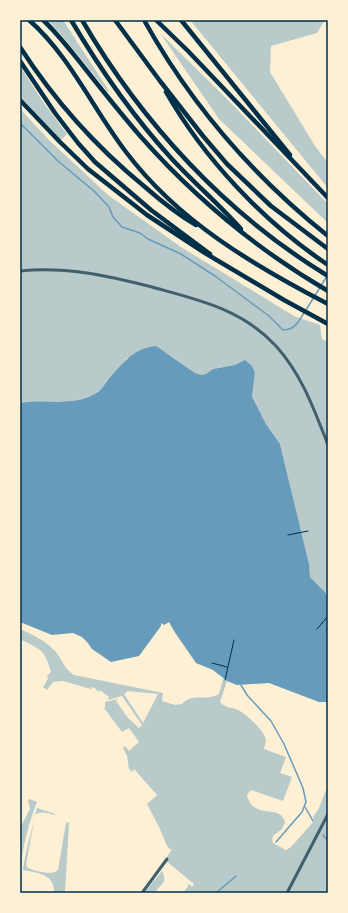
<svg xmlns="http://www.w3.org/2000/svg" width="348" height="913" font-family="'Asap Condensed',sans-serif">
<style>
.green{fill:#b9caca;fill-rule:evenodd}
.water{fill:#669bbc}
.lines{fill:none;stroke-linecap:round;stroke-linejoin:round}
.stream{stroke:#669bbc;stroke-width:1.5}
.path{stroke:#003049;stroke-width:1}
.tertiary{stroke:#3f606c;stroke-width:3}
.motorway{stroke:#003049;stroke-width:4.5}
.neatline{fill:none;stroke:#003049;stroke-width:1.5}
</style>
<rect width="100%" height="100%" fill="#fdf0d5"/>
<!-- green -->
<g class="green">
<polygon points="48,20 63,20 109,91 108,92 64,38"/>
<polygon points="190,20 325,20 317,33 271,46 270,72 315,146 328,163 328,188"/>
<polygon points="160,33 230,102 328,204 328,223 219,119"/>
<polygon points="20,66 43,102 67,134 61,140 20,96"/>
<path d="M 20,109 L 49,140 L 108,195 L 181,247 L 294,316 L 320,325 L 322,339 L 328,342 L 328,597 L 324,591 L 310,577 L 309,564 L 280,444 L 266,424 L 252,395 L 255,373 L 235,365 L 213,369 L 206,374 L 201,375 L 195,373 L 171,356 L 127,358 C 118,368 109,383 99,391 C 77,408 45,398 20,403 Z"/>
<path d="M 20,629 C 32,634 46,641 55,651 C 62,659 64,669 74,675 L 163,693 L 162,701 L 175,705 L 182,704 C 192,692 205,702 219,694 L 223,679 L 227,681 L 220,702 C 225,708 231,707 238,710 C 245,713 265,731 266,740 C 266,743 264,746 264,749 L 286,757 L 280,773 L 292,777 L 283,801 L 251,790 L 247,795 C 253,821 280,803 285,822 C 285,823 282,828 282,829 C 277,834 270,834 273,843 L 286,850 L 291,847 L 314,821 L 313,817 L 319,808 L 325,792 L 328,787 L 328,893 L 183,893 L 188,886 L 187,884 L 190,885 L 192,887 L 194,884 L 165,860 L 172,849 L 170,849 L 167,846 L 159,827 L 147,804 L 157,795 L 134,769 L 132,772 L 129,769 L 127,756 L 123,748 L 125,746 L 129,751 L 139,742 L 129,728 L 122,732 L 104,708 L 105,707 L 105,702 L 118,699 L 116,701 L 128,718 L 139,728 L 142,725 L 122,696 L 108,700 L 109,697 L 100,690 L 98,692 L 95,688 L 92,687 L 91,689 L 63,681 L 53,682 L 47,690 L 43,687 L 48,679 L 47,676 L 51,672 C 44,648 41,650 20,639 ZM 128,691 L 158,694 L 143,723 L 124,694 Z"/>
<path d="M 29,799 L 37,802 C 30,819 21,852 21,869 L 20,828 L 30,809 L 28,800 Z"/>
<path d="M 37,808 L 55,814 L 55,815 C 49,814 41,810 35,815 L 26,865 L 28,868 C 35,871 52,876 58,870 L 66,823 L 69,822 L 65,893 L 54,893 C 55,874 38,873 23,870 L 25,857 Z"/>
<path d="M 162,871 C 168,881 161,885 154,893 L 144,893 Z"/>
</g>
<!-- water -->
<path class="water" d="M 156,346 L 195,373 L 201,375 L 206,374 L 213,369 L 235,365 L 245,360 L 252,366 L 255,373 L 252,396 L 266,424 L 280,444 L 309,564 L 310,577 L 324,591 L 328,597 L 328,702 L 319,702 L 269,683 L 237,685 L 227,681 L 213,670 L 196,663 L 174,631 L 169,622 L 164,625 L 161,623 L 161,626 L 139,656 L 111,662 L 92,649 L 88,643 L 82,637 L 73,633 L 52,635 L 20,622 L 20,403 C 45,398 75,408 98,392 C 102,389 105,384 108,380 C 122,364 133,348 156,346 Z"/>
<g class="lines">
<!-- stream -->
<g class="stream">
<path d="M 20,123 L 58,161 L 95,192 L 109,207 L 113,217 L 122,227 L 140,233 L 148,239 L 181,254 L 215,276 L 269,316 L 283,330 C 295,330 298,322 304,313"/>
<polyline points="306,310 327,276"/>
<polyline points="241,685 247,695 271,721 284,744 303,788 306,802 302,812 276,842"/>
<polyline points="305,807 313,821"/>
<polyline points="323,835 328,841"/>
<polyline points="216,893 236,876"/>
</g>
<!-- path -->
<g class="path">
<polyline points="288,535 308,531"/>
<polyline points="317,629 328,616"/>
<polyline points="212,663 227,667"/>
<polyline points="225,680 234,640"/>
</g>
<!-- tertiary -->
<g class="tertiary">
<path d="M 20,271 C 65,266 109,276 152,287 C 199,300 242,309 276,346 C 302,375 314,409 328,445"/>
<polyline points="142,893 167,859"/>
<polyline points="287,893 328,814"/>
</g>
<!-- motorway -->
<g class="motorway">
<path d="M 29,20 C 70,56 93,109 126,152 C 178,221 253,265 328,304"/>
<path d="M 43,20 C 58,34 70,50 83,66 C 102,90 121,114 141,137 C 196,199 256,249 328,291"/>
<path d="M 71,20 C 100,69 132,115 171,158 C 193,182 219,204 241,229"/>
<path d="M 82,20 C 142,123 226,214 328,276"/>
<polyline points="115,20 160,81 203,136 227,164 271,206 328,249"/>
<path d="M 144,20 C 190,103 254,177 328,236"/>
<polyline points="156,20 188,51 328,198"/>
<polyline points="181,20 290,155"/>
<path d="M 20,47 C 54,100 96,147 145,187 C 161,201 177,214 196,225"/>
<polyline points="20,61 55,113 78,143 95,162 151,210 210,254"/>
<path d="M 166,92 C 205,160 263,221 328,265"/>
<polyline points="20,100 60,142 88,169 147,215 205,253 284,300 328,324"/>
</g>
</g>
<!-- border -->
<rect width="348" height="913" fill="none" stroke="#fdf0d5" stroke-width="42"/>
<rect x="21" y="21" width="306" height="871" class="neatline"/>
</svg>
